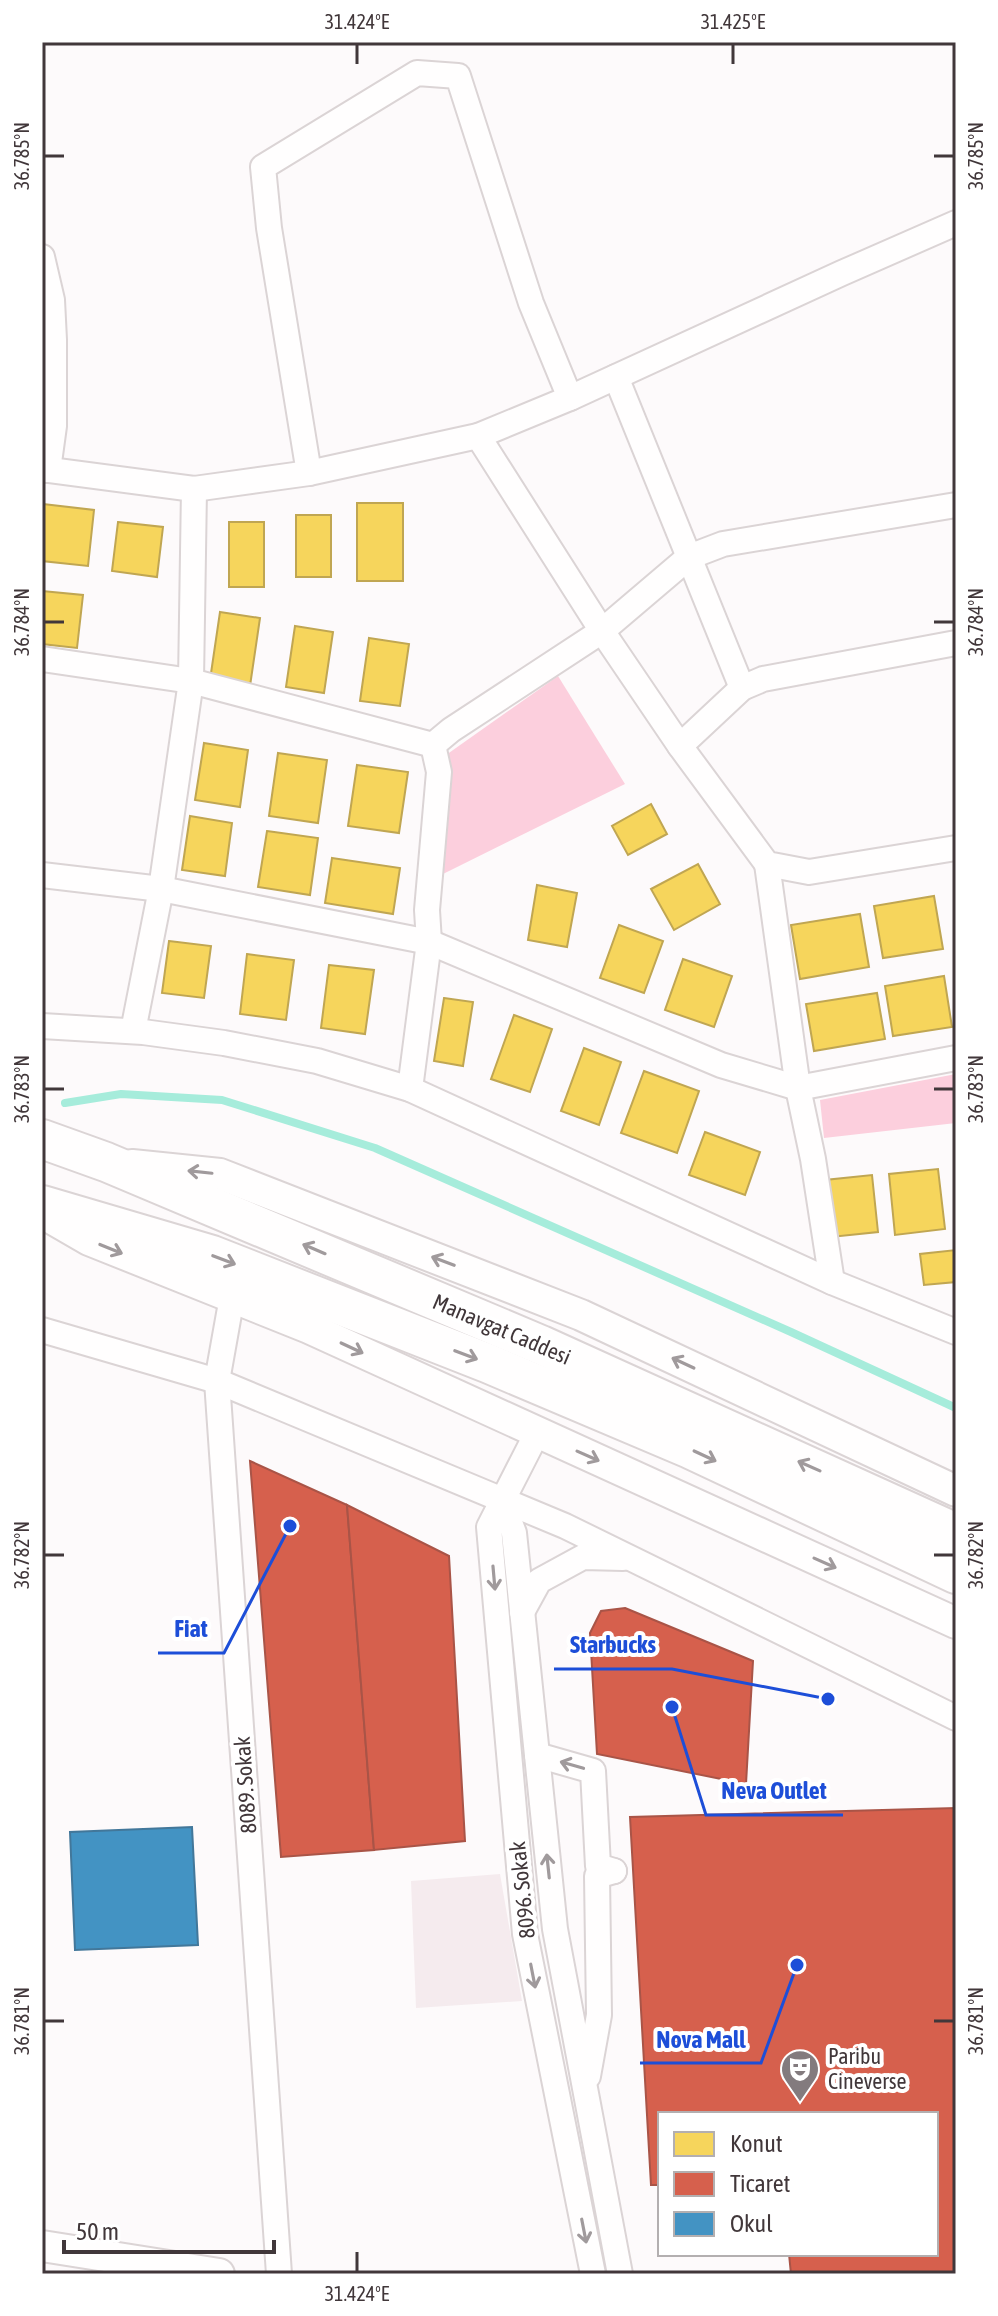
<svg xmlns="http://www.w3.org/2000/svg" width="998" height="2316" font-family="'Asap Condensed',sans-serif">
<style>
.built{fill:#f5ebee}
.green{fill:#fccfdd}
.homes{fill:#f6d55c;stroke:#c0a652;stroke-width:2}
.shops{fill:#d6604d;stroke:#a95447;stroke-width:2}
.schools{fill:#4393c3;stroke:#42779a;stroke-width:2}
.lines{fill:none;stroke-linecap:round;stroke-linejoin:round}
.stream{stroke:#a6ecdb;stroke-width:8}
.minor-casing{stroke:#dbd4d5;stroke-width:28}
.tertiary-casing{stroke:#dbd4d5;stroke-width:34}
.trunk-casing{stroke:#dbd4d5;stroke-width:42}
.minor{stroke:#fffefe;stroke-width:24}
.tertiary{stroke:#fffefe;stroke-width:30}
.trunk{stroke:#fffefe;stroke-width:38}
.oneway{stroke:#a09a9c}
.ticks{fill:none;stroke:#41373a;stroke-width:3}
.labels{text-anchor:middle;stroke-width:8;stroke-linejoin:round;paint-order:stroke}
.street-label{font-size:22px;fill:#41373a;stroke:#fff}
.poi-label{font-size:22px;fill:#41373a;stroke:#fff;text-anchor:start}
.leader{fill:none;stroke:#1d4ed8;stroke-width:3}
.callout-dot{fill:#1d4ed8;stroke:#fff;stroke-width:3}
.callout-label{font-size:24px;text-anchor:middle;font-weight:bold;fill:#1d4ed8;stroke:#fff;stroke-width:8;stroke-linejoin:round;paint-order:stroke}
.neatline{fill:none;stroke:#41373a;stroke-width:3}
.ticks-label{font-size:20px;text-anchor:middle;fill:#41373a}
</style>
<rect width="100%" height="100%" fill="#fdfafb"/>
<!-- built -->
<polygon class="built" points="500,1874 522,2001 416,2008 411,1881"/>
<!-- green -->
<g class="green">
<polygon points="558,676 625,784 443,874 446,755"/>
<polygon points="956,1074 956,1123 824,1138 820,1100"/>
</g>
<!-- homes -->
<g class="homes">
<rect x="357" y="503" width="46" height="78"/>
<polygon points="43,504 94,510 88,566 42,561"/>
<rect x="296" y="515" width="35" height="62"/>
<polygon points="118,522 163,527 157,577 112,571"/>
<rect x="229" y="522" width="35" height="65"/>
<polygon points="42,591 83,595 77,648 42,644"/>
<polygon points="220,612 260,618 250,686 210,680"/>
<polygon points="295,626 333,632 324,693 286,687"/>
<polygon points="369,638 409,644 400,706 360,701"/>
<polygon points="204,743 248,750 240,807 195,800"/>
<polygon points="278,753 327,760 318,823 269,816"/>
<polygon points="357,765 408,772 399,833 348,826"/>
<polygon points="651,804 667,834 628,855 612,826"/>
<polygon points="190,816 232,823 225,876 182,870"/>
<polygon points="267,831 318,838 310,895 258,887"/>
<polygon points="332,858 400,868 393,914 325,903"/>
<polygon points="698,864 720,904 674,930 651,889"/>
<polygon points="537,885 577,893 567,947 528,940"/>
<polygon points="934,896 943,949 883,958 874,906"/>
<polygon points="860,914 869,967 800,979 791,925"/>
<polygon points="619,925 663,941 644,993 600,978"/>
<polygon points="169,941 211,946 204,998 162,993"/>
<polygon points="247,954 294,960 286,1020 240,1014"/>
<polygon points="683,959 732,976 714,1027 665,1010"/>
<polygon points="329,965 374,970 365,1034 321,1028"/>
<polygon points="944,976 952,1027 893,1036 885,986"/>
<polygon points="877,993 885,1039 814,1051 806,1004"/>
<polygon points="444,998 473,1002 463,1066 434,1061"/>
<polygon points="514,1015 552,1029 530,1092 491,1079"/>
<polygon points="584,1048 621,1062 599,1125 561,1111"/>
<polygon points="644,1071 699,1091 677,1153 621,1133"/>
<polygon points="705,1132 760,1152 745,1195 689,1175"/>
<polygon points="938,1169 945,1229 895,1235 889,1174"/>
<polygon points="872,1175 878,1232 831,1237 825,1180"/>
<polygon points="956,1250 956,1282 924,1285 920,1254"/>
</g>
<!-- shops -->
<g class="shops">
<polygon points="250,1461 347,1505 374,1850 281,1857"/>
<polygon points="347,1505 449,1556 465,1841 374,1850"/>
<polygon points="625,1608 753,1661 746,1784 597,1754 590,1633 601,1611"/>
<polygon points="956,1808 956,2274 791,2274 789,2254 936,2254 936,2114 660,2114 660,2185 651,2185 630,1817"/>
</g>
<!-- schools -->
<polygon class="schools" points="192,1827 198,1945 75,1950 70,1832"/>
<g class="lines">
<!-- stream -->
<polyline class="stream" points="65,1103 121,1094 222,1100 375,1148 791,1332 956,1408"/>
<!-- minor casing -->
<g class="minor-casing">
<g id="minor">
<polyline points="42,257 52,300 54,340 54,426 48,470"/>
<polyline points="616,377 742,688"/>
<polyline points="478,436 602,631 680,746 767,864 809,872 956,848"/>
<polyline points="42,469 194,489 309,473 478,436 570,398 842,273 956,223"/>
<polyline points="309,473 269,228 263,167 417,73 458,76 531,303 570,398"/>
<polyline points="42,659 191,681 433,745 451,730 602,631 689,557 723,544 956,505"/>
<polyline points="680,746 742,688 763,679 956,643"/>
<polyline points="767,864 798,1088 813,1159 832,1282"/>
<polyline points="42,875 161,889 429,942 721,1065 798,1088 956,1058"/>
<polyline points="42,1026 143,1032 224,1043 317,1061 410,1089 832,1282 956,1332"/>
<polyline points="133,1031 161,889 191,681 194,489"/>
<polyline points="410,1089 429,942 427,910 439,772 433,745"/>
<polyline points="232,1297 217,1381 279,2274"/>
<polyline points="42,1330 217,1381 565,1526 956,1718"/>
<polyline points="537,1433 489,1527 525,1934 593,2274"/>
<polyline points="503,1504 514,1533 555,1929 620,2274"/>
<polyline points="522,1612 539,1581 583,1557 623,1558"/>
<polyline points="537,1755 593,1771 598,1866 614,1871"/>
<polyline points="588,2076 599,2015 597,1876 614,1871"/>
</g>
</g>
<!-- tertiary casing -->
<g class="tertiary-casing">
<g id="tertiary">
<polyline points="132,1165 220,1174 581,1315 956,1491"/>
<polyline points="51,1218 89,1240 309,1328 956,1623"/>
<polyline points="42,2246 219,2274"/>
</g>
</g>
<!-- trunk casing -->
<g class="trunk-casing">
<g id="trunk">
<polyline points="42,1139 106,1162 541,1345 956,1533"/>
<polyline points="42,1205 212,1255 487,1363 690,1449 956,1574"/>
</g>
</g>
<!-- minor -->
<use href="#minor" class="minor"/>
<!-- tertiary -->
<use href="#tertiary" class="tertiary"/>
<!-- trunk -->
<use href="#trunk" class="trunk"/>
</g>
<!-- one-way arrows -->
<defs><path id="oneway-shaft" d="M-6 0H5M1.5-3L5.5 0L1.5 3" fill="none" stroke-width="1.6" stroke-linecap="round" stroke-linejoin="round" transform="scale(2)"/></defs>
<g class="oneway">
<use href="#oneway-shaft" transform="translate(200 1172) rotate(-174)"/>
<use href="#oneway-shaft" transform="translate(111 1249) rotate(22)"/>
<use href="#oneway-shaft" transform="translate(314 1249) rotate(-157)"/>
<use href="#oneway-shaft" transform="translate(224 1260) rotate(21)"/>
<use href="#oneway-shaft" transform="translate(443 1261) rotate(-159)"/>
<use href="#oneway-shaft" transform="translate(352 1348) rotate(25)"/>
<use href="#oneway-shaft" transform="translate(466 1355) rotate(21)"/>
<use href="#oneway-shaft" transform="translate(683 1363) rotate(-155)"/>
<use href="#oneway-shaft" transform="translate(588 1456) rotate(24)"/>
<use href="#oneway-shaft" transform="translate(705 1456) rotate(25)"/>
<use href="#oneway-shaft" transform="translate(809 1466) rotate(-156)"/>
<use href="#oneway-shaft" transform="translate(825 1563) rotate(24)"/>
<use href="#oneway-shaft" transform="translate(494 1578) rotate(85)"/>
<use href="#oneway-shaft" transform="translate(572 1765) rotate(-164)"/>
<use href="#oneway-shaft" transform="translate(548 1866) rotate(-96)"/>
<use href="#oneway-shaft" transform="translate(533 1976) rotate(79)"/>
<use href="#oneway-shaft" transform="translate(584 2231) rotate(79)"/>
</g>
<!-- ticks -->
<path class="ticks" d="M 357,44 L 357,64M 733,44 L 733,64M 44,156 L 64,156M 934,156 L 954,156M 44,622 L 64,622M 934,622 L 954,622M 44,1089 L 64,1089M 934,1089 L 954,1089M 44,1555 L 64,1555M 934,1555 L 954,1555M 44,2021 L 64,2021M 934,2021 L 954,2021M 357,2252 L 357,2272"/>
<!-- icons -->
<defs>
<g id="theatre-pin" transform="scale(2)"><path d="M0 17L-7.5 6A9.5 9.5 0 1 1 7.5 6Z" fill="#837b7e" stroke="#fff"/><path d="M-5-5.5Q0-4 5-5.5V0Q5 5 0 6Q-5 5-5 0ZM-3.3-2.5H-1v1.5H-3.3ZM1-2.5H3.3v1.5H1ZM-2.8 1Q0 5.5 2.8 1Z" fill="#fff"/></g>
</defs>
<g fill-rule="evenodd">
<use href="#theatre-pin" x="800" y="2069"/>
</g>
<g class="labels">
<!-- street labels -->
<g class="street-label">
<text transform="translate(502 1329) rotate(23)" y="8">Manavgat Caddesi</text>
<text transform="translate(245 1785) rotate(-94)" y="8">8089. Sokak</text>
<text transform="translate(522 1890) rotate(-96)" y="8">8096. Sokak</text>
</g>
<!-- poi labels -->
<g class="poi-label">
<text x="828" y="2064">Paribu<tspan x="828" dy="25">Cineverse</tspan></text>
</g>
</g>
<!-- callouts -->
<path class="leader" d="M290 1526L224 1653H158M828 1699L672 1669H554M672 1707L706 1815H843M797 1965L761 2063H640"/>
<g class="callout-dot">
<circle cx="290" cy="1526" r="8"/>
<circle cx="828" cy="1699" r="8"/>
<circle cx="672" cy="1707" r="8"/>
<circle cx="797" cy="1965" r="8"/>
</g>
<g class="callout-label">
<text x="191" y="1637">Fiat</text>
<text x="613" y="1653">Starbucks</text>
<text x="774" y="1799">Neva Outlet</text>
<text x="701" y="2048">Nova Mall</text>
</g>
<!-- border -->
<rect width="998" height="2316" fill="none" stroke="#ffffff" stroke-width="88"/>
<!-- legend -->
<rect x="658" y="2112" width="280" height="144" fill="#ffffff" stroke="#b3afb0" stroke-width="2"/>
<rect x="674" y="2132" width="40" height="24" fill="#f6d55c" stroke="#b3afb0" stroke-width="2"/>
<text x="730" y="2152" font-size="24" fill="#41373a">Konut</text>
<rect x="674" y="2172" width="40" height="24" fill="#d6604d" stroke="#b3afb0" stroke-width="2"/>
<text x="730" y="2192" font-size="24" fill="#41373a">Ticaret</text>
<rect x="674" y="2212" width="40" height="24" fill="#4393c3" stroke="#b3afb0" stroke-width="2"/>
<text x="730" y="2232" font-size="24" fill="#41373a">Okul</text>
<!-- scale -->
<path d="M64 2240v12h210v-12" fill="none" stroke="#41373a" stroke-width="4"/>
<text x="76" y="2240" font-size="24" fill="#41373a" stroke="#ffffff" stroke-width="6" paint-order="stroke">50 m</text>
<rect x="44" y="44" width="910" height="2228" class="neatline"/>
<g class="ticks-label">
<text x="357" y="29">31.424°E</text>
<text x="733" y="29">31.425°E</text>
<text transform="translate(22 156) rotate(-90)" y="7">36.785°N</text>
<text transform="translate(976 156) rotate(-90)" y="7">36.785°N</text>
<text transform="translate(22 622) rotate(-90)" y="7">36.784°N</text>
<text transform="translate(976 622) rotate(-90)" y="7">36.784°N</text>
<text transform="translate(22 1089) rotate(-90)" y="7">36.783°N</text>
<text transform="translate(976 1089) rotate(-90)" y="7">36.783°N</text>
<text transform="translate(22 1555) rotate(-90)" y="7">36.782°N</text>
<text transform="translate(976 1555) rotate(-90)" y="7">36.782°N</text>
<text transform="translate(22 2021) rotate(-90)" y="7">36.781°N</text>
<text transform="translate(976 2021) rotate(-90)" y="7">36.781°N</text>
<text x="357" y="2301">31.424°E</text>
</g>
</svg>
